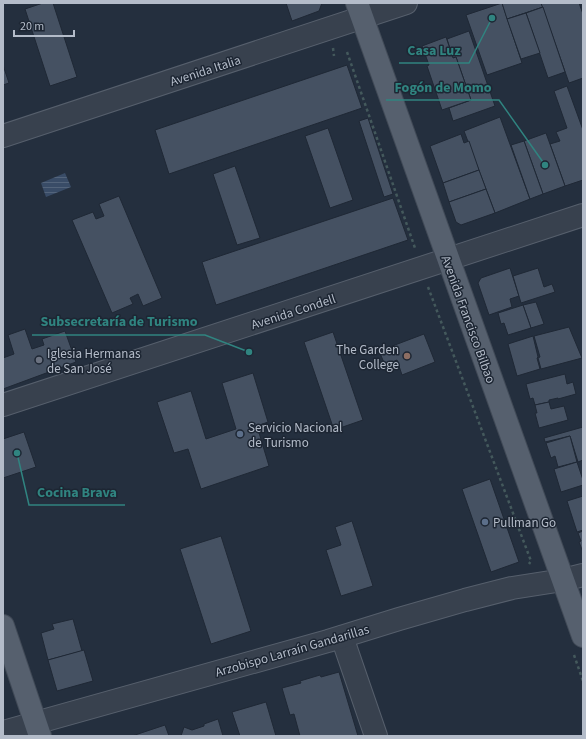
<svg xmlns="http://www.w3.org/2000/svg" width="586" height="739" font-family="'Source Sans 3',sans-serif">
<style>
.water{fill:url(#water-rules)}
.building{fill:#455162;stroke:#1f2835}
.lines{fill:none;stroke-linecap:round;stroke-linejoin:round}
.minor-casing{stroke:#565f6c;stroke-width:24}
.major-casing{stroke:#414a57;stroke-width:24}
.path{stroke:#44595c;stroke-width:2.5;stroke-dasharray:3 3;stroke-linecap:butt}
.minor{stroke:#38414e;stroke-width:22}
.major{stroke:#56606e;stroke-width:22}
.education-dot{fill:#8d6e63;stroke:#1d2633;stroke-width:1.5}
.worship-dot{fill:#6b7280;stroke:#1d2633;stroke-width:1.5}
.service-dot{fill:#5c6f8a;stroke:#1d2633;stroke-width:1.5}
.labels{text-anchor:middle;stroke-width:3;stroke-linejoin:round;paint-order:stroke}
.street-label{font-size:13px;fill:#b4bcc9;stroke:#1d2633}
.poi-label{font-size:13px;fill:#b4bcc9;stroke:#1d2633;text-anchor:start}
.leader{fill:none;stroke:#308480;stroke-width:1.5}
.callout-dot{fill:#308480;stroke:#1d2633;stroke-width:1.5}
.callout-label{font-size:14px;text-anchor:middle;font-weight:bold;fill:#308480;stroke:#1d2633;stroke-width:3;stroke-linejoin:round;paint-order:stroke}
</style>
<defs>
<pattern id="water-rules" width="6" height="5" patternUnits="userSpaceOnUse"><rect width="6" height="5" fill="#394c67"/><path d="M0 2.5h6" fill="none" stroke="#53647b"/></pattern>
</defs>
<rect width="100%" height="100%" fill="#242f3e"/>
<!-- water -->
<polygon class="water" points="65,173 71,187 46,197 41,183"/>
<!-- building -->
<g class="building">
<polygon points="43,3 53,3 77,77 50,86 25,9"/>
<polygon points="286,3 322,3 319,11 292,21"/>
<polygon points="502,3 522,63 487,75 466,15"/>
<polygon points="502,3 541,3 543,7 507,19"/>
<polygon points="541,3 579,3 583,14 583,78 569,83"/>
<polygon points="543,7 565,72 548,78 526,13"/>
<polygon points="526,13 540,53 521,59 507,19"/>
<polygon points="469,31 495,106 453,121 449,108 471,100 456,57 453,58 447,39"/>
<polygon points="446,37 453,58 456,57 471,100 442,110 427,66 429,65 422,46"/>
<polygon points="3,65 9,83 3,85"/>
<polygon points="347,65 362,108 169,174 155,130"/>
<polygon points="567,86 583,130 583,180 565,186 550,144 560,141 556,132 567,128 554,91"/>
<polygon points="500,117 530,199 495,213 464,131"/>
<polygon points="368,118 393,194 384,197 359,121"/>
<polygon points="328,128 353,200 330,208 305,136"/>
<polygon points="546,133 565,186 543,194 524,141"/>
<polygon points="461,134 464,143 469,141 479,170 443,183 430,146"/>
<polygon points="524,141 543,194 530,199 511,145"/>
<polygon points="235,166 260,238 237,245 213,174"/>
<polygon points="479,170 486,189 449,202 443,183"/>
<polygon points="486,189 495,213 461,225 456,222 449,202"/>
<polygon points="119,196 162,298 143,306 138,294 130,298 133,304 112,313 72,220 93,212 96,219 104,216 99,204"/>
<polygon points="393,198 408,240 216,305 202,262"/>
<polygon points="510,268 519,296 510,299 512,307 489,315 478,283 481,278"/>
<polygon points="538,268 544,287 552,284 555,292 521,303 513,276"/>
<polygon points="536,302 544,324 531,328 523,305"/>
<polygon points="523,305 531,328 508,335 504,323 501,324 498,313"/>
<polygon points="569,327 582,358 541,369 538,358 540,357 534,336"/>
<polygon points="25,329 32,349 44,345 42,339 65,331 76,362 3,389 3,358 14,354 8,335"/>
<polygon points="333,332 363,420 334,430 304,342"/>
<polygon points="424,334 435,362 402,375 397,360 385,365 379,351"/>
<polygon points="533,336 538,357 537,358 540,369 517,376 508,344"/>
<polygon points="253,373 268,422 257,426 269,466 201,489 188,449 174,453 157,402 191,391 206,439 236,429 222,383"/>
<polygon points="565,374 567,384 573,382 576,394 558,399 558,398 549,400 549,402 535,405 533,398 530,399 526,384"/>
<polygon points="549,402 551,409 564,406 568,420 539,428 535,413 537,413 535,405"/>
<polygon points="583,427 583,460 578,462 570,436 545,442 544,438"/>
<polygon points="24,432 36,467 3,478 3,439"/>
<polygon points="570,436 577,462 558,467 555,456 551,458 546,443"/>
<polygon points="577,462 583,480 583,485 561,492 554,469"/>
<polygon points="490,479 519,562 491,572 462,489"/>
<polygon points="583,496 583,530 577,532 567,501"/>
<polygon points="352,521 373,586 341,596 326,550 341,545 335,527"/>
<polygon points="583,531 583,552 579,542 581,541 578,533"/>
<polygon points="221,536 251,631 211,644 180,549"/>
<polygon points="73,619 82,651 48,660 41,633 54,629 52,624"/>
<polygon points="84,650 93,681 57,691 48,660"/>
<polygon points="339,672 358,736 300,736 294,714 290,715 282,688 301,683 300,681 320,675 321,677"/>
<polygon points="266,702 276,736 240,736 232,712"/>
<polygon points="218,719 223,736 181,736 184,727 192,730 204,726 204,724"/>
<polygon points="165,725 169,736 132,736"/>
</g>
<g class="lines">
<!-- minor casing -->
<g class="minor-casing">
<g id="minor">
<polyline points="3,136 406,3"/>
<polyline points="3,405 583,215"/>
<polyline points="342,637 376,736"/>
<polyline points="3,732 328,641 399,619 465,600 512,588 563,580 583,575"/>
</g>
</g>
<!-- major casing -->
<g class="major-casing">
<g id="major">
<polyline points="357,3 583,636"/>
<polyline points="3,626 40,736"/>
</g>
</g>
<!-- path -->
<g class="path">
<polyline points="333,48 334,56"/>
<polyline points="347,52 415,248"/>
<polyline points="428,287 531,561 529,564"/>
<polyline points="574,655 583,681"/>
</g>
<!-- minor -->
<use href="#minor" class="minor"/>
<!-- major -->
<use href="#major" class="major"/>
</g>
<!-- markers -->
<circle class="education-dot" cx="407" cy="356" r="4"/>
<circle class="worship-dot" cx="39" cy="360" r="4"/>
<g class="service-dot">
<circle cx="240" cy="434" r="4"/>
<circle cx="485" cy="522" r="4"/>
</g>
<g class="labels">
<!-- street labels -->
<g class="street-label">
<text transform="translate(205 70) rotate(-18)" y="5">Avenida Italia</text>
<text transform="translate(293 311) rotate(-18)" y="5">Avenida Condell</text>
<text transform="translate(469 319) rotate(70)" y="5">Avenida Francisco Bilbao</text>
<text transform="translate(292 650) rotate(-16)" y="5">Arzobispo Larraín Gandarillas</text>
</g>
<!-- poi labels -->
<g class="poi-label">
<text x="399" y="354" text-anchor="end">The Garden<tspan x="399" dy="15">College</tspan></text>
<text x="47" y="358">Iglesia Hermanas<tspan x="47" dy="15">de San José</tspan></text>
<text x="248" y="432">Servicio Nacional<tspan x="248" dy="15">de Turismo</tspan></text>
<text x="493" y="527">Pullman Go</text>
</g>
</g>
<!-- callouts -->
<path class="leader" d="M492 18L469 63H399M545 165L499 100H386M249 352L205 335H32M17 453L29 505H125"/>
<g class="callout-dot">
<circle cx="492" cy="18" r="4"/>
<circle cx="545" cy="165" r="4"/>
<circle cx="249" cy="352" r="4"/>
<circle cx="17" cy="453" r="4"/>
</g>
<g class="callout-label">
<text x="434" y="55">Casa Luz</text>
<text x="443" y="92">Fogón de Momo</text>
<text x="119" y="326">Subsecretaría de Turismo</text>
<text x="77" y="497">Cocina Brava</text>
</g>
<!-- border -->
<rect width="586" height="739" fill="none" stroke="#b4bcc9" stroke-width="8"/>
<!-- scale -->
<path d="M14 30v6h60v-6" fill="none" stroke="#b4bcc9" stroke-width="2"/>
<text x="20" y="30" font-size="12" fill="#b4bcc9" stroke="#1d2633" stroke-width="3" paint-order="stroke">20 m</text>
</svg>
